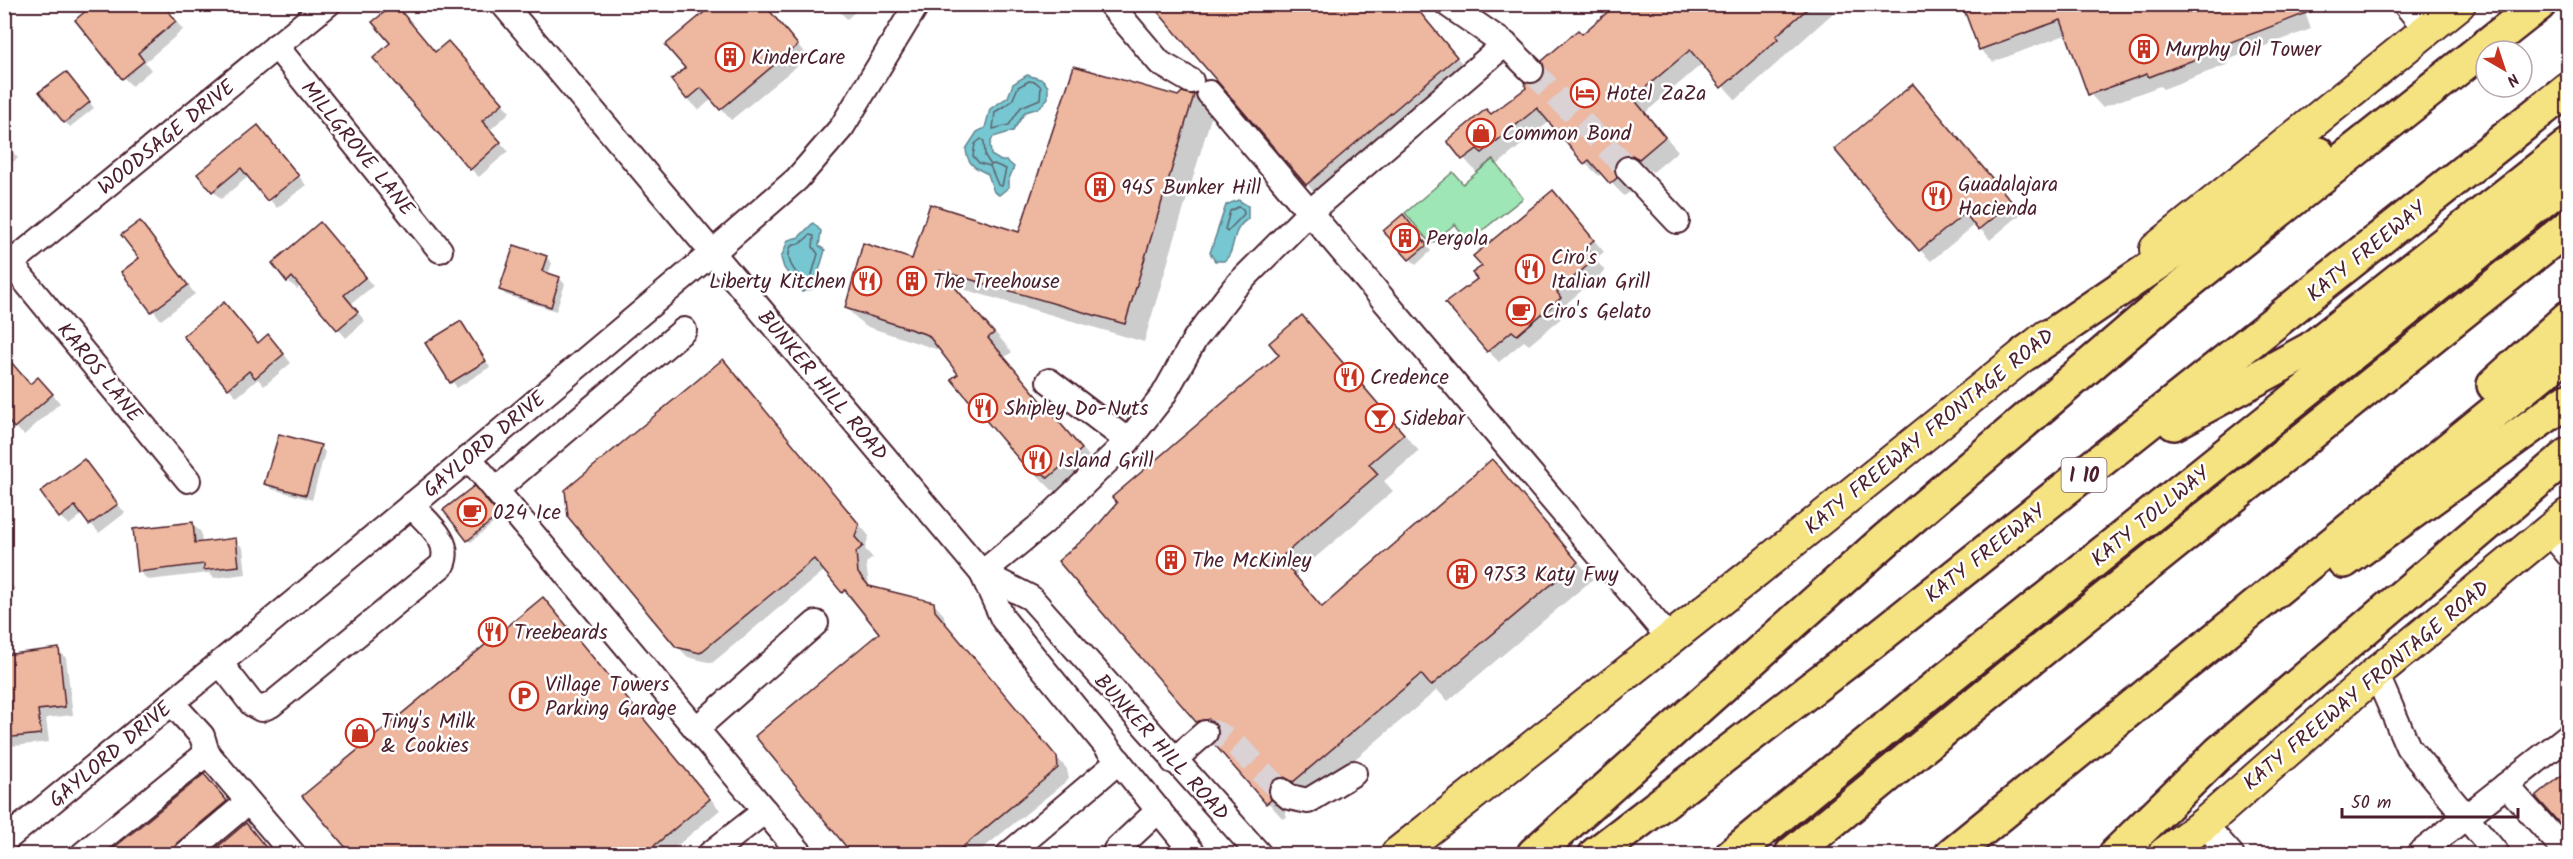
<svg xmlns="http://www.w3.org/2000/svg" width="2573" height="859" font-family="Kalam,sans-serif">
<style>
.green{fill:#9ee6b5;stroke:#748270;stroke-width:1.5}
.water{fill:#76c7d1;stroke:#64848f;stroke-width:1.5}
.shadow{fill:#0003}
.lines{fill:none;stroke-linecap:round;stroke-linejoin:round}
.shore{stroke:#5c626d;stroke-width:1.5}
.building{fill:#edb7a0;stroke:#4a1f2b;stroke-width:1.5}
.minor-tunnel{stroke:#dbd2d5;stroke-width:24;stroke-dasharray:24 12;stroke-linecap:butt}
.minor-casing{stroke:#4a1f2b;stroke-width:28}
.major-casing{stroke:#4a1f2b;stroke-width:36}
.highway-casing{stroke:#4a1f2b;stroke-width:38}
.minor{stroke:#fff;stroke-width:24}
.major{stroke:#f5e382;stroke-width:32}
.highway{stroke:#f5e382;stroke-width:33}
.labels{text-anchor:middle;stroke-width:5;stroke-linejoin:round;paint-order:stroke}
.shield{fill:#fff;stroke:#80626b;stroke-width:1.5}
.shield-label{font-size:20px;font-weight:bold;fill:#4a1f2b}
.poi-label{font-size:21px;fill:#4a1f2b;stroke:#fff;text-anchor:start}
.street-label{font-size:21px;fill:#4a1f2b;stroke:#fff}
</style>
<rect width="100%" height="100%" fill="#fff"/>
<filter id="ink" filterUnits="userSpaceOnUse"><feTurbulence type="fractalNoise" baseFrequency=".0167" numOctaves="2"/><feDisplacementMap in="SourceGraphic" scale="12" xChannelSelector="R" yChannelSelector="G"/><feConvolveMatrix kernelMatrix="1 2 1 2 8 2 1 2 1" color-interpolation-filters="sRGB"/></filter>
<g filter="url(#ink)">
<!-- green -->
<polygon class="green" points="1493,159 1523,198 1474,237 1466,239 1455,224 1431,244 1405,213 1453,172 1463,184"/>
<!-- water -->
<g class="water">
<path d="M 1027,75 L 1043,80 L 1048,87 L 1048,98 L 1039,108 L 1025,112 L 1013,131 L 993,137 L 990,144 L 991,155 L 1001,161 L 1007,161 L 1014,167 L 1009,179 L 1009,187 L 999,195 L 994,192 L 988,174 C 975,168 967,164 966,149 L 977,132 L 985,128 L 990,109 L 1008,97 L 1013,84 Z"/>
<path d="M 1238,200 L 1248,206 L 1248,219 C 1229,230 1237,252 1224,261 L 1215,261 L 1210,253 L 1226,205 Z"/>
<polygon points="813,223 821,231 819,246 825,250 814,288 802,292 784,268 781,258 788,240 799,237"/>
</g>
<!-- shadow -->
<g class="shadow">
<polygon points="163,4 183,30 145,62 151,70 132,86 124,78"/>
<polygon points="764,4 808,57 731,120 712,99 699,110 688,99"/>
<polygon points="833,4 864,4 847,19"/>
<polygon points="1411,4 1467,69 1317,195 1307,184"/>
<polygon points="1619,4 1843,4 1736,100 1703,63 1645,113 1678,151 1653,172 1646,168 1632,171 1627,179 1630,192 1624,196 1602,173 1599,176 1585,163 1550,121 1496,166 1492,161 1477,173 1449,141 1542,82 1582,36"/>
<polygon points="1964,4 2302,4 2311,29 2227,60 2229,64 2163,89 2160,86 2102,107 2090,94 2068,34 1993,62 1980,49"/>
<polygon points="456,51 510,112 490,130 508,151 479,177 471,169 436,54"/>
<polygon points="71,79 94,108 70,127 65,122"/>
<polygon points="1913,86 2022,213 1990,240 1976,224 1931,261 1920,250"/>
<polygon points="1193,96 1212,114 1144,342 956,287 1012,352 1005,357 1099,468 1064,492 1052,490 1033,471 942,351 865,326 846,308 913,261 1020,234 1179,98"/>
<polygon points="266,135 306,185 277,208 249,176 221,199 213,191"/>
<polygon points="4,142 18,158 4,169"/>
<polygon points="4,179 10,186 4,191"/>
<polygon points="1563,203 1604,252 1595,259 1605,271 1567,303 1571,310 1529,345 1524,341 1499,362 1488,351 1479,279 1484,266"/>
<polygon points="1408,222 1431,251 1416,265 1385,231"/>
<polygon points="140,223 195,294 161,320 123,272 141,259"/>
<polygon points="328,233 373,286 351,304 365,321 346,338 301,285 297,289 288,281"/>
<polygon points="546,257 552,263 548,275 560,279 565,284 556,311 506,295 501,290"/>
<polygon points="1302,317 1419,451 1384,481 1393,491 1295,575 1323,608 1492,462 1593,579 1448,701 1437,690 1310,797 1284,806 1287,817 1283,819 1216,744 1219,735 1213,738 1197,721 1093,533 1281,355"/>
<polygon points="460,323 490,367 457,388 427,343"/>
<polygon points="259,344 276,344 291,363 264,386 258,379 237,397 229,388"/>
<polygon points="5,357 31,385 46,387 60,403 24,435 15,427"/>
<polygon points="723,361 869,536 865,549 873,558 866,563 869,586 933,603 944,615 945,624 1067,769 1069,779 976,854 855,854 882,634 825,570 712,663 688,657 677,646"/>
<polygon points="320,446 325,452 312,500 272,489 266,484"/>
<polygon points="84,461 125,513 99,533 83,514 69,525 60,517"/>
<polygon points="473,488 500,518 471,542 468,540"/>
<polygon points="192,524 201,532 202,544 235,540 243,548 246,574 214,578 209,573 148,580 139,571"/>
<polygon points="4,576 15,589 4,598"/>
<polygon points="553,610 720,810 667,854 354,854"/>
<polygon points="58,650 66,658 73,715 46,718 49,742 14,746 6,738"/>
<polygon points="2568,772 2568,831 2539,798"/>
<polygon points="211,782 232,808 180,854 106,854"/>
</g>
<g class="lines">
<!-- shore -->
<g class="shore">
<polygon points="1029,81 1036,82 1041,87 1040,99 1021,107 1009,125 993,129 995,112 1012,101 1018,87"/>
<polygon points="981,139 984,141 985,156 991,165 994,164 1006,169 1002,186 998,185 990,166 979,163 973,156 975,144"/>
<polygon points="1238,207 1243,209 1244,214 1227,232 1225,229 1230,211"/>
<path d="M 810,235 L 814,236 L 813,247 L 818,254 L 810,281 L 805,284 C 796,272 784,262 791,246 L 801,243 Z"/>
</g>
</g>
<!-- building -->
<g class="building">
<polygon points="94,4 163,4 176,21 138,53 144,61 122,79 75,20"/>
<polygon points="395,4 435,52 448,41 503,103 482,121 501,142 470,170 373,58 390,43 372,22"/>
<polygon points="714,4 764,4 798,45 720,110 701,88 687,100 671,80 685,68 665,45"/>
<polygon points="1151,4 1413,4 1457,57 1306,185"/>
<polygon points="1617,4 1813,4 1776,36 1778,39 1721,88 1690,50 1633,98 1665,137 1639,159 1632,155 1619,158 1614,165 1617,178 1610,184 1589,160 1584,164 1537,108 1482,153 1477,149 1462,160 1447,141 1486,109 1491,114 1526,88 1524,82 1534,84 1541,80 1545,73 1542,61 1578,30 1582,34"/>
<polygon points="1962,4 2325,4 2325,6 2215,48 2217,51 2149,77 2147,74 2088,95 2061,20 1979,50"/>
<polygon points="1074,66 1178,96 1182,92 1194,95 1125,324 941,271 994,333 988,338 1082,449 1048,478 1044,474 1038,474 1027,469 951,379 958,374 928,335 845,308 863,243 912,259 930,204 1019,232"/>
<polygon points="66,72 90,102 64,123 39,92"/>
<polygon points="1913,84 2012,202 1978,230 1965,213 1919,251 1834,149"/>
<polygon points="258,125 299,176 267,201 241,168 212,192 197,174"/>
<polygon points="1553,190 1594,240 1586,247 1595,259 1557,292 1561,298 1517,335 1512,331 1487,352 1445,303 1477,279 1472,273 1482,266 1473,256"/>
<polygon points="1403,214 1427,245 1409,260 1383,231"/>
<polygon points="140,221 188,285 151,312 121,272 139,258 121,235"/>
<polygon points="320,222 366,277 344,295 358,312 337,330 292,277 287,282 272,263"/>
<polygon points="514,245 547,256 542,271 560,277 551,307 499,290"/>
<polygon points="224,302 258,343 268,334 284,354 255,378 249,371 228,389 183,336"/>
<polygon points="1302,315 1404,434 1369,464 1378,474 1280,558 1322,607 1492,459 1578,562 1431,686 1421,674 1293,782 1284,777 1272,781 1268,789 1271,800 1266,804 1214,744 1219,737 1216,724 1209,719 1196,722 1058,561 1092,532 1117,503 1112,497 1279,355 1269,343"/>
<polygon points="461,321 486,361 450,383 425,343"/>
<polygon points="4,354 30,384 38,377 53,394 14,428 4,416"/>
<polygon points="723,359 859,524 855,537 863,546 856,552 858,573 869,586 934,602 935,611 1057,757 1058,768 953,855 853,855 755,736 879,633 845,590 842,593 814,559 700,653 676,647 568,517 565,490"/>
<polygon points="279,434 321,445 306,495 264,484"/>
<polygon points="84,459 118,504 89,525 75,506 59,518 40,492"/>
<polygon points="474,486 499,515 467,541 443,510"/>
<polygon points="193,522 195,543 236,538 239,566 204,570 204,564 138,572 133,529"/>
<polygon points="543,597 710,799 643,855 352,855 302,796"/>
<polygon points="59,648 65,707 38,710 41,734 4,738 4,655"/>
<polygon points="2568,770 2568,833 2536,797"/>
<polygon points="204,774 227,801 177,843 172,855 105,855"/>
<polygon points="246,823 272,855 208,855"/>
</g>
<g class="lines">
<!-- minor-tunnel -->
<g class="minor-tunnel">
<polyline points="1531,70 1628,169"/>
<path d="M 1205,733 L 1208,731 C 1239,736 1257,773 1282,791"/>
</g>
<!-- minor casing -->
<g class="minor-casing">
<g id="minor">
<polyline points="503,4 982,573 1003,619 1194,854"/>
<polyline points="1110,4 1160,63 1191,81"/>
<polyline points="2405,4 2427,30"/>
<polyline points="1505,44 1531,70"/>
<polyline points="276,46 440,250"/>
<polyline points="1209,93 1670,639"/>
<polyline points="1628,169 1677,221"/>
<polyline points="11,264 188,480"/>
<polyline points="4,269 328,4"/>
<polyline points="1049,381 1128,441"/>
<polyline points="469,458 801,854"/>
<polyline points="496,490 684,330"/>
<polyline points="2549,531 2568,554"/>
<polyline points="982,573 1043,523 1128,441 1163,396 1195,339 1235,287 1311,211 1505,44 1447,4"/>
<polyline points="982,573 1031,598 1259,854"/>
<path d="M 220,663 L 252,704 L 261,709 L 271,705 L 442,565 C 453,541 427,523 411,505"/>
<polyline points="2376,673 2408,747 2497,854"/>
<polyline points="172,703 202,736 207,753 293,854"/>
<polyline points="696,729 816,623"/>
<polyline points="1173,761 1205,733"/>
<polyline points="2506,785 2568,854"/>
<polyline points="1282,791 1289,797 1308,801 1354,773"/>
<polyline points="2204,824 2231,854"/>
<polyline points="4,841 469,458 712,253 797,179 842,127 917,4"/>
<polyline points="83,854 207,753"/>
<polyline points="186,854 248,802"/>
<polyline points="710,854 765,811"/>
<polyline points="1009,854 1119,761"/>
<polyline points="1120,854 1116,850 1159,810"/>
<polyline points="2419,854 2568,736"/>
</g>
</g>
<!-- major casing -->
<g class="major-casing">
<g id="major">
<polyline points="2156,249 2459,4"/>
<polyline points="1397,854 1751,575 2047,336"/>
<polyline points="2164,854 2204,824 2376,673 2568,515"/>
</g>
</g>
<!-- highway casing -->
<g class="highway-casing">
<g id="highway">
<polyline points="2026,353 2318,154"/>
<polyline points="2494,385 2568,318"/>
<polyline points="2174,423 2311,349 2568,146"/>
<polyline points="2344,561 2568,400"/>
<polyline points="1534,854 1882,543 2166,300 2539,4"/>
<polyline points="1596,854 1880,636 2568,89"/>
<polyline points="1733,854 1923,698 2568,180"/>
<polyline points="1792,854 2009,676 2568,227"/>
<polyline points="1952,854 2568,352"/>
<polyline points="2116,854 2219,753 2568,455"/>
</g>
</g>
<!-- minor -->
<use href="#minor" class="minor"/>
<!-- major -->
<use href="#major" class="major"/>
<!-- highway -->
<use href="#highway" class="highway"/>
</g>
</g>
<!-- icons -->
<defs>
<g id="building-ring" transform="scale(1.5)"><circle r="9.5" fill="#fff" stroke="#c8321e" stroke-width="1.5"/><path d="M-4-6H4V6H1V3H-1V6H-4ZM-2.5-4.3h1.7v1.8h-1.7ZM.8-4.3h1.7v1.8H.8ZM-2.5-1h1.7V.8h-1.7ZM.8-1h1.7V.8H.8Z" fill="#c8321e"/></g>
<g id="hotel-ring" transform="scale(1.5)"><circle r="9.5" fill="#fff" stroke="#c8321e" stroke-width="1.5"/><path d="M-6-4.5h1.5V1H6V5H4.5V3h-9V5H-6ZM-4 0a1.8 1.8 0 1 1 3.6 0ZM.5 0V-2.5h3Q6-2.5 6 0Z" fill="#c8321e"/></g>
<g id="shop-ring" transform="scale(1.5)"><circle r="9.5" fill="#fff" stroke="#c8321e" stroke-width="1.5"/><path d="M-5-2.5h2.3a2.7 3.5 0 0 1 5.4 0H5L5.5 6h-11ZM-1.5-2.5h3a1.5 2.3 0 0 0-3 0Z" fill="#c8321e"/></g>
<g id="restaurant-ring" transform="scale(1.5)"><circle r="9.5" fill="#fff" stroke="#c8321e" stroke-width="1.5"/><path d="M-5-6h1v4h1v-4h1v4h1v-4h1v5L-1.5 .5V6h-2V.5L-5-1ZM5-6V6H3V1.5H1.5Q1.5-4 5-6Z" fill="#c8321e"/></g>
<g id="cafe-ring" transform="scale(1.5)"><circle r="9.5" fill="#fff" stroke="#c8321e" stroke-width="1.5"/><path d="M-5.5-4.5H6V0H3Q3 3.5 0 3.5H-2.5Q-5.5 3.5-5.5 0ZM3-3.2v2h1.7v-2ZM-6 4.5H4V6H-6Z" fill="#c8321e"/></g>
<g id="bar-ring" transform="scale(1.5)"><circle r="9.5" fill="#fff" stroke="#c8321e" stroke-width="1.5"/><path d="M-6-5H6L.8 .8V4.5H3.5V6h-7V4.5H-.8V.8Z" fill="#c8321e"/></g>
<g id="parking-ring" transform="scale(1.5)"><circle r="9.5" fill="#fff" stroke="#c8321e" stroke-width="1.5"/><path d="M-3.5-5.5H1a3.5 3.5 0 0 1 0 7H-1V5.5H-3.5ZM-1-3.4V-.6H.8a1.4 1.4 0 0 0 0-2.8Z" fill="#c8321e"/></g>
</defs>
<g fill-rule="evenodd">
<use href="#building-ring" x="2144" y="49"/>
<use href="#building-ring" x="730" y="57"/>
<use href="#hotel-ring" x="1585" y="93"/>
<use href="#shop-ring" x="1481" y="133"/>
<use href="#building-ring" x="1100" y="187"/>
<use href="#restaurant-ring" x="1937" y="196"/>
<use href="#building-ring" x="1405" y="238"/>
<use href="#restaurant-ring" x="1530" y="269"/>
<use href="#restaurant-ring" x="867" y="281"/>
<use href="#building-ring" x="912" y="281"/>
<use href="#cafe-ring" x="1521" y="311"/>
<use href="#restaurant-ring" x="1349" y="377"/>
<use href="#restaurant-ring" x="983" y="408"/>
<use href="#bar-ring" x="1380" y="418"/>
<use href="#restaurant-ring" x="1037" y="460"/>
<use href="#cafe-ring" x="472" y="512"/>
<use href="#building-ring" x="1171" y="560"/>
<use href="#building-ring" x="1462" y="574"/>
<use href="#restaurant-ring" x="493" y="632"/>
<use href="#parking-ring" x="524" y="696"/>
<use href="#shop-ring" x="360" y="733"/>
</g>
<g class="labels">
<!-- shield labels -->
<rect class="shield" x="2061.5" y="458" width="45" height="34" rx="4.5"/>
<g class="shield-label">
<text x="2084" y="482">I 10</text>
</g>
<!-- poi labels -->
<g class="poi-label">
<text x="2165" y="56">Murphy Oil Tower</text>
<text x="751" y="64">KinderCare</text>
<text x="1606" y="100">Hotel ZaZa</text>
<text x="1502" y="140">Common Bond</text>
<text x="1958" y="191">Guadalajara<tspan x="1958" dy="24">Hacienda</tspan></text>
<text x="1121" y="194">945 Bunker Hill</text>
<text x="1426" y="245">Pergola</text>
<text x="1551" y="264">Ciro's<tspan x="1551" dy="24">Italian Grill</tspan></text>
<text x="846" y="288" text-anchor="end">Liberty Kitchen</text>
<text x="933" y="288">The Treehouse</text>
<text x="1542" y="318">Ciro's Gelato</text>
<text x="1370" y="384">Credence</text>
<text x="1004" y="415">Shipley Do-Nuts</text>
<text x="1401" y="425">Sidebar</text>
<text x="1058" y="467">Island Grill</text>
<text x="493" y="519">024 Ice</text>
<text x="1192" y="567">The McKinley</text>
<text x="1483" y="581">9753 Katy Fwy</text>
<text x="514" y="639">Treebeards</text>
<text x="545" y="691">Village Towers<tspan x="545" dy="24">Parking Garage</tspan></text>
<text x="381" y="728">Tiny's Milk<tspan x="381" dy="24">&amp; Cookies</tspan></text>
</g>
<!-- street labels -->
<g class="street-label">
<text transform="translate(166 137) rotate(-39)" y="7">WOODSAGE DRIVE</text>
<text transform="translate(358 148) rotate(51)" y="7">MILLGROVE LANE</text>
<text transform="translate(2366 251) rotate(-39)" y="7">KATY FREEWAY</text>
<text transform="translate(100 372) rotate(51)" y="7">KAROS LANE</text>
<text transform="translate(823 385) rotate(50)" y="7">BUNKER HILL ROAD</text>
<text transform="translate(1929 431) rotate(-39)" y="7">KATY FREEWAY FRONTAGE ROAD</text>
<text transform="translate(484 444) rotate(-40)" y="7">GAYLORD DRIVE</text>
<text transform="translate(2150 516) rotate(-39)" y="7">KATY TOLLWAY</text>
<text transform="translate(1985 553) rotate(-38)" y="7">KATY FREEWAY</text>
<text transform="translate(2366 685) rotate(-40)" y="7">KATY FREEWAY FRONTAGE ROAD</text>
<text transform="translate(1162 747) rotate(48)" y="7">BUNKER HILL ROAD</text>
<text transform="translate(110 754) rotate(-40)" y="7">GAYLORD DRIVE</text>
</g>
</g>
<!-- margin -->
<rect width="2573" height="859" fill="none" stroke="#fff" stroke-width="24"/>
<rect x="12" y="12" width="2549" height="835" fill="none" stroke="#4a1f2b" stroke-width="2" filter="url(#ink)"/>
<!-- north arrow -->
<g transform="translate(2504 69) rotate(141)"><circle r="28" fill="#ffffff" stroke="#b7a5aa" stroke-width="1.5"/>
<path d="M0-4.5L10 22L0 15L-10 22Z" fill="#c8321e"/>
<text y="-9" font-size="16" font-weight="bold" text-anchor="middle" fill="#4a1f2b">N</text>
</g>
<!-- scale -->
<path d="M2342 808v9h176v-9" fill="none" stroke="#4a1f2b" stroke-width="3"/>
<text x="2351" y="808" font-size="18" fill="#4a1f2b" stroke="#ffffff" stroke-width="4.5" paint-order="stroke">50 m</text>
</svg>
